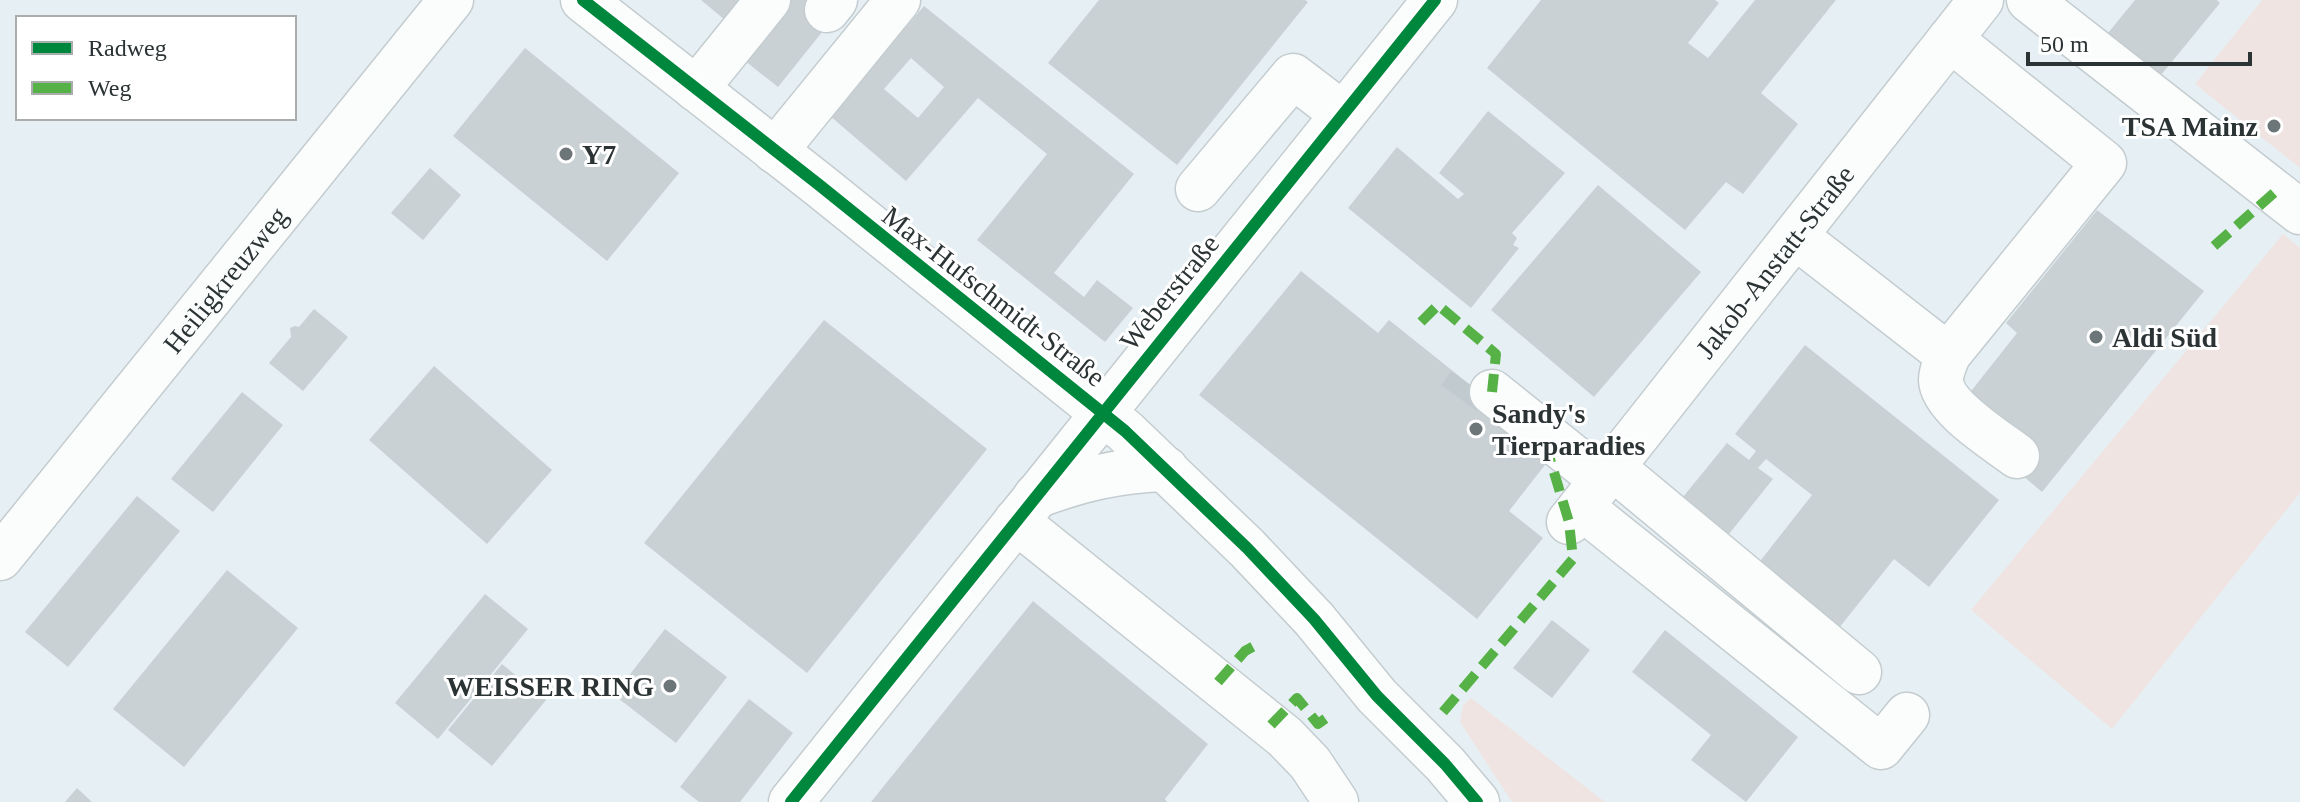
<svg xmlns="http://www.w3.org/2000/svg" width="2300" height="802" font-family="Georgia,serif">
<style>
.green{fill:#efe4e1}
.building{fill:#c9d1d4;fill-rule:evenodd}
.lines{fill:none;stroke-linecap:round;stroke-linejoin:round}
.minor-tunnel{stroke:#c1cace;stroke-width:44;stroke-dasharray:44 22;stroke-linecap:butt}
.minor-casing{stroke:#c4cccf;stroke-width:47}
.minor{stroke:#fbfdfd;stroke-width:44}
.quiet{stroke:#56b246;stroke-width:10;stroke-dasharray:20 10;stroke-linecap:butt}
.cycleway-casing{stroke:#fff;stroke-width:17}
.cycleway{stroke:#00873e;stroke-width:12}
.poi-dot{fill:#6c7578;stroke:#fff;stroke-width:3}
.labels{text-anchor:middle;stroke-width:6;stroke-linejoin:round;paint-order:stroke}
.poi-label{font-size:28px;font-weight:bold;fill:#2b3335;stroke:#fff;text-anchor:start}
.street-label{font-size:28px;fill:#2b3335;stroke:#fff}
</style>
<rect width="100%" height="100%" fill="#e6f0f4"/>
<!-- green -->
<g class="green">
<polygon points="2262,0 2300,0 2300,168 2195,84"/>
<polygon points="2283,234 2300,248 2300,493 2112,729 1971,610"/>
<polygon points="1471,698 1605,802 1512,802 1460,722 1463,705"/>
</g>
<!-- building -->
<g class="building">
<polygon points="701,0 741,0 725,20"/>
<polygon points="777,0 815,0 835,16 778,87 735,53"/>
<polygon points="1099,0 1305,0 1308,2 1177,165 1048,63"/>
<polygon points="1541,0 1715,0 1719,3 1688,43 1708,58 1755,0 1836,0 1761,93 1798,124 1743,194 1726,182 1685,230 1487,68"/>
<polygon points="2135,0 2217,0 2220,3 2152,86 2099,44"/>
<path d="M 924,6 L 1134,174 L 1054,273 L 1084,297 L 1097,280 L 1133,308 L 1105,342 L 977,240 L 1047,154 L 978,98 L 906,181 L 830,116 ZM 911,58 L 944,87 L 918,118 L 884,89 Z"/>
<polygon points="525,48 679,173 607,261 453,136"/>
<polygon points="1488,111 1565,173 1512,233 1517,238 1513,245 1519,248 1471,308 1348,208 1397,147 1458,199 1464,194 1439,173"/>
<polygon points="430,168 461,195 423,240 391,213"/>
<polygon points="1598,185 1701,272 1594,397 1491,310"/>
<polygon points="2097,210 2204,291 2042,492 2010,465 1964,400 2017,333 2006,323"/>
<polygon points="1301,271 1378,333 1389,320 1529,432 1552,456 1509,511 1543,538 1477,619 1199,395"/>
<polygon points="314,309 348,337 303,391 269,363 291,337 290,328 295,326 299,327"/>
<polygon points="824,320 987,449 807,673 644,543"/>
<polygon points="1805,345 1999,500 1929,587 1894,559 1831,638 1750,574 1812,495 1766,459 1758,468 1773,479 1729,534 1683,497 1727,443 1749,460 1756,451 1735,434"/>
<polygon points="434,366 552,470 487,544 369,440"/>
<polygon points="242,392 283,425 213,512 171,479"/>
<polygon points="137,496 180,531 68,667 25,632"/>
<polygon points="227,570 298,628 184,767 113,709"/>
<polygon points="485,594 528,629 438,739 395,703"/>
<polygon points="1033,601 1208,744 1165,799 1167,802 871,802"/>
<polygon points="1552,620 1590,650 1552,698 1513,668"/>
<polygon points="665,629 727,677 676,743 614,695"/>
<polygon points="1665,630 1798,737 1746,802 1691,760 1711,735 1632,672"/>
<polygon points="502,664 546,700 492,766 448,730"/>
<polygon points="749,699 793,733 740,802 699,802 680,787"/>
<polygon points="77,788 92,802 65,802"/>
</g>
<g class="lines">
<!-- minor-tunnel -->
<polyline class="minor-tunnel" points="1459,398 1469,384"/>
<!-- minor casing -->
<g class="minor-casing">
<g id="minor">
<polyline points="583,0 818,184 1125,431 1247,548 1314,619 1377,696 1445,764 1477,802"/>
<polyline points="2029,0 2300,212"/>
<polyline points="827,10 835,0"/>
<polyline points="696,89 768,0"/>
<polyline points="775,151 898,0"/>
<polyline points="1198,189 1293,76 1343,114"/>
<polyline points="1795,236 1948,355 2104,163 1950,39"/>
<path d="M 1948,355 C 1945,363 1941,372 1941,380 C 1942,407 1996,440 2017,456"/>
<polyline points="1492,392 1602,480"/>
<polyline points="1612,467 1859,672"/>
<path d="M 1036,496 C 1079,480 1119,470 1166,469"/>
<polyline points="1581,507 1881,747 1907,715"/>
<polyline points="1016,521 1285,737 1310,763 1336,802"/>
<path id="s1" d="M 1569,522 L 1981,0"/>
<path id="s2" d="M 0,558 L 451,0"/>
<polyline points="791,802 1435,0"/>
</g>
</g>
<!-- minor -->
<use href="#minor" class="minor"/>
<!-- quiet -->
<g class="quiet">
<polyline points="2214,246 2275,192"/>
<polyline points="1421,322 1438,305 1496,354 1492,392"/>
<polyline points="1218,682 1245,651 1256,645"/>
<polyline points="1443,712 1573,559 1569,522 1550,459"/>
<polyline points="1271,725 1297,698 1318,724 1329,716"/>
</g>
<!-- cycleway casing -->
<g class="cycleway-casing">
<g id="cycleway">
<polyline points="583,0 818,184 1125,431 1247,548 1314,619 1377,696 1445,764 1477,802"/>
<polyline points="791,802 1435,0"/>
</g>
</g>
<!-- cycleway -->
<use href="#cycleway" class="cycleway"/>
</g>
<!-- markers -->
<g class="poi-dot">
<circle cx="2274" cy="126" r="8"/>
<circle cx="566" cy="154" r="8"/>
<circle cx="2096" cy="337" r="8"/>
<circle cx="1476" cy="429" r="8"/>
<circle cx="670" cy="686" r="8"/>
</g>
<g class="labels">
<!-- poi labels -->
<g class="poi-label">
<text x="2258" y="136" text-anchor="end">TSA Mainz</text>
<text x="582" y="164">Y7</text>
<text x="2112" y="347">Aldi Süd</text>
<text x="1492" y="423">Sandy's<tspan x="1492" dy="32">Tierparadies</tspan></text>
<text x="654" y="696" text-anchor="end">WEISSER RING</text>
</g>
<!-- street labels -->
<g class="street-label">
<text dy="10" stroke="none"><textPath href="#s1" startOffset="332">Jakob-Anstatt-Straße</textPath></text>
<text dy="10" stroke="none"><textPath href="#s2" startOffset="358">Heiligkreuzweg</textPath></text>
<text transform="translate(1169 292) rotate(-51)" y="10">Weberstraße</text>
<text transform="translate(994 296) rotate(38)" y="10">Max-Hufschmidt-Straße</text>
</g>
</g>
<!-- legend -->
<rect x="16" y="16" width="280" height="104" fill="#ffffff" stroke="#aaadae" stroke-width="2"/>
<rect x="32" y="42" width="40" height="12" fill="#00873e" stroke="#aaadae" stroke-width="2"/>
<text x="88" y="56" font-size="24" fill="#2b3335">Radweg</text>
<rect x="32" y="82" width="40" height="12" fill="#56b246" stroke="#aaadae" stroke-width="2"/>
<text x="88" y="96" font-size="24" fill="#2b3335">Weg</text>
<!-- scale -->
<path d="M2028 52v12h222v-12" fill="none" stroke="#2b3335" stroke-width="4"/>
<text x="2040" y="52" font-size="24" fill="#2b3335" stroke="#ffffff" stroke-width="6" paint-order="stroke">50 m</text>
</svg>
